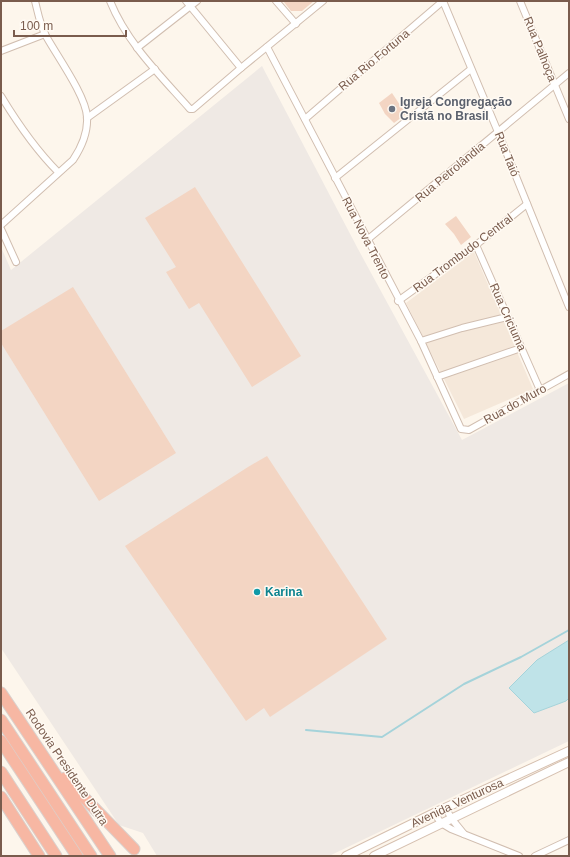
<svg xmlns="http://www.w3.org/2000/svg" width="570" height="857" font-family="Arial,sans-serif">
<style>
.residential{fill:#f5e8da}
.industrial{fill:#efe9e4}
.water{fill:#bfe3e8;stroke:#a5d3da}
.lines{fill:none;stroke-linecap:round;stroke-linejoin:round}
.stream{stroke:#a5d3da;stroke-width:2}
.building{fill:#f3d5c3}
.street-casing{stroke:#d1beb0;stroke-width:8}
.secondary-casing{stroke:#d6c0b0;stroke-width:10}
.highway-casing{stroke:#dad1cd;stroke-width:13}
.street{stroke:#fff;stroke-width:6}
.secondary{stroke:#fff;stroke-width:8}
.highway{stroke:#f7b7a3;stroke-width:11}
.worship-dot{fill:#6b7280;stroke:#fffaf3;stroke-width:1.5}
.culture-dot{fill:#0f9aa8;stroke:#fffaf3;stroke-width:1.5}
.labels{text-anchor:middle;stroke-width:3;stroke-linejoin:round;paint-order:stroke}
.street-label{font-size:12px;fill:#7a5c4d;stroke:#fffaf3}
.worship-label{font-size:12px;font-weight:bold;fill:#5b616d;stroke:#fffaf3;text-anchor:start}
.culture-label{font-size:12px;font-weight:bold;fill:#0d838f;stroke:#fffaf3;text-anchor:start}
</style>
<rect width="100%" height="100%" fill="#fdf6ec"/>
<!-- residential -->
<polygon class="residential" points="474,252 533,389 464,419 406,303"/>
<!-- industrial -->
<polygon class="industrial" points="262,66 358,249 462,440 569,383 569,741 329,856 157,856 143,833 119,825 1,648 1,247 11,270"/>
<!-- water -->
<polygon class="water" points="569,640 569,698 566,701 534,713 509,688 537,660"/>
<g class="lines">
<!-- stream -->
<polyline class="stream" points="306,730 382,737 464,684 521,657 569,630"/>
</g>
<!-- building -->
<g class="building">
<polygon points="283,1 314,1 302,11 291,11"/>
<polygon points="392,93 406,114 394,123 385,114 379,103"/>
<polygon points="195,187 301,356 252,387 199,303 189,309 166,272 176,267 145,218"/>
<polygon points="456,216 471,237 461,245 454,234 445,224"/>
<polygon points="73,287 176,453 99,501 1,343 1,331"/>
<polygon points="267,456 387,639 270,717 264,708 246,721 125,546 248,467"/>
</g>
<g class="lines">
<!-- street casing -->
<g class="street-casing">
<g id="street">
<path d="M 110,1 C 127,43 160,75 190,109 L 193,109 L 241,68 L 323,1"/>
<polyline points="186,1 241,68"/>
<polyline points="276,1 296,24"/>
<polyline points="443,1 498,132 569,307"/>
<polyline points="520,1 569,119"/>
<polyline points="267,47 421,341 461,429 469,430 569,374"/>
<polyline points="137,48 197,1"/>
<polyline points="1,51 45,34"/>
<path d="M 1,96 C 18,124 35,149 58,172"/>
<polyline points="87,118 155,69"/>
<polyline points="305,119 443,1"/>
<polyline points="335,178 471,69"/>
<path d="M 1,225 L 73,160 C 81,148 88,132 87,117 C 86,96 57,56 46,36 C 40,25 38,13 35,1"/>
<polyline points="1,229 16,262"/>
<polyline points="367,240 569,73"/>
<polyline points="476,245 540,390"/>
<polyline points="398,301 476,245 527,204"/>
<polyline points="421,341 462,328 507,317"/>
<polyline points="437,377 521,348"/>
<polyline points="446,808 451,818 464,834"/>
<polyline points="434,813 441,823 451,829 519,856"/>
<polyline points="535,856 569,840"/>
</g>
</g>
<!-- secondary casing -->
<g class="secondary-casing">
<g id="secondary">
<polyline points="346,856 434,813 569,751"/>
<polyline points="374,856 569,762"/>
</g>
</g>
<!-- highway casing -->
<g class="highway-casing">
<g id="highway">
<polyline points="1,693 110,856"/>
<polyline points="1,720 91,856"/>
<polyline points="1,741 77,856"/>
<polyline points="1,772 56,856"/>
<polyline points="65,778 134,849"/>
<polyline points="1,797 39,856"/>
</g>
</g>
<!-- street -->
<use href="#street" class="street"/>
<!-- secondary -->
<use href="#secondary" class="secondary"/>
<!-- highway -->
<use href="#highway" class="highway"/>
</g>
<!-- markers -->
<circle class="worship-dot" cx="392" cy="109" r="4"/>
<circle class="culture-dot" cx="257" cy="592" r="4"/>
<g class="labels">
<!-- street labels -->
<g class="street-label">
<text transform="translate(540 49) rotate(68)" y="4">Rua Palhoça</text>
<text transform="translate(374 60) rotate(-40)" y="4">Rua Rio Fortuna</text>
<text transform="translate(507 154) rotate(68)" y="4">Rua Taió</text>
<text transform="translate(450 172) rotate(-40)" y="4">Rua Petrolândia</text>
<text transform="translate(366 238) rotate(63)" y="4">Rua Nova Trento</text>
<text transform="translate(463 253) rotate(-37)" y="4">Rua Trombudo Central</text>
<text transform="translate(508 317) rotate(66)" y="4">Rua Criciuma</text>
<text transform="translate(515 404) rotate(-29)" y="4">Rua do Muro</text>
<text transform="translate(67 767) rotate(56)" y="4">Rodovia Presidente Dutra</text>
<text transform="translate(457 803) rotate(-25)" y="4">Avenida Venturosa</text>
</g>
<!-- worship labels -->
<g class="worship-label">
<text x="400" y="106">Igreja Congregação<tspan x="400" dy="14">Cristã no Brasil</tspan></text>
</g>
<!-- culture labels -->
<g class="culture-label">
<text x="265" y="596">Karina</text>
</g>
</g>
<!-- border -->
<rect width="570" height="857" fill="none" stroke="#7a5c4d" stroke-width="4"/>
<!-- scale -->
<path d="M14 30v6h112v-6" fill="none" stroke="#7a5c4d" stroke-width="2"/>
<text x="20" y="30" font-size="12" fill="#7a5c4d" stroke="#fffaf3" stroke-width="3" paint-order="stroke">100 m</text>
</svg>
